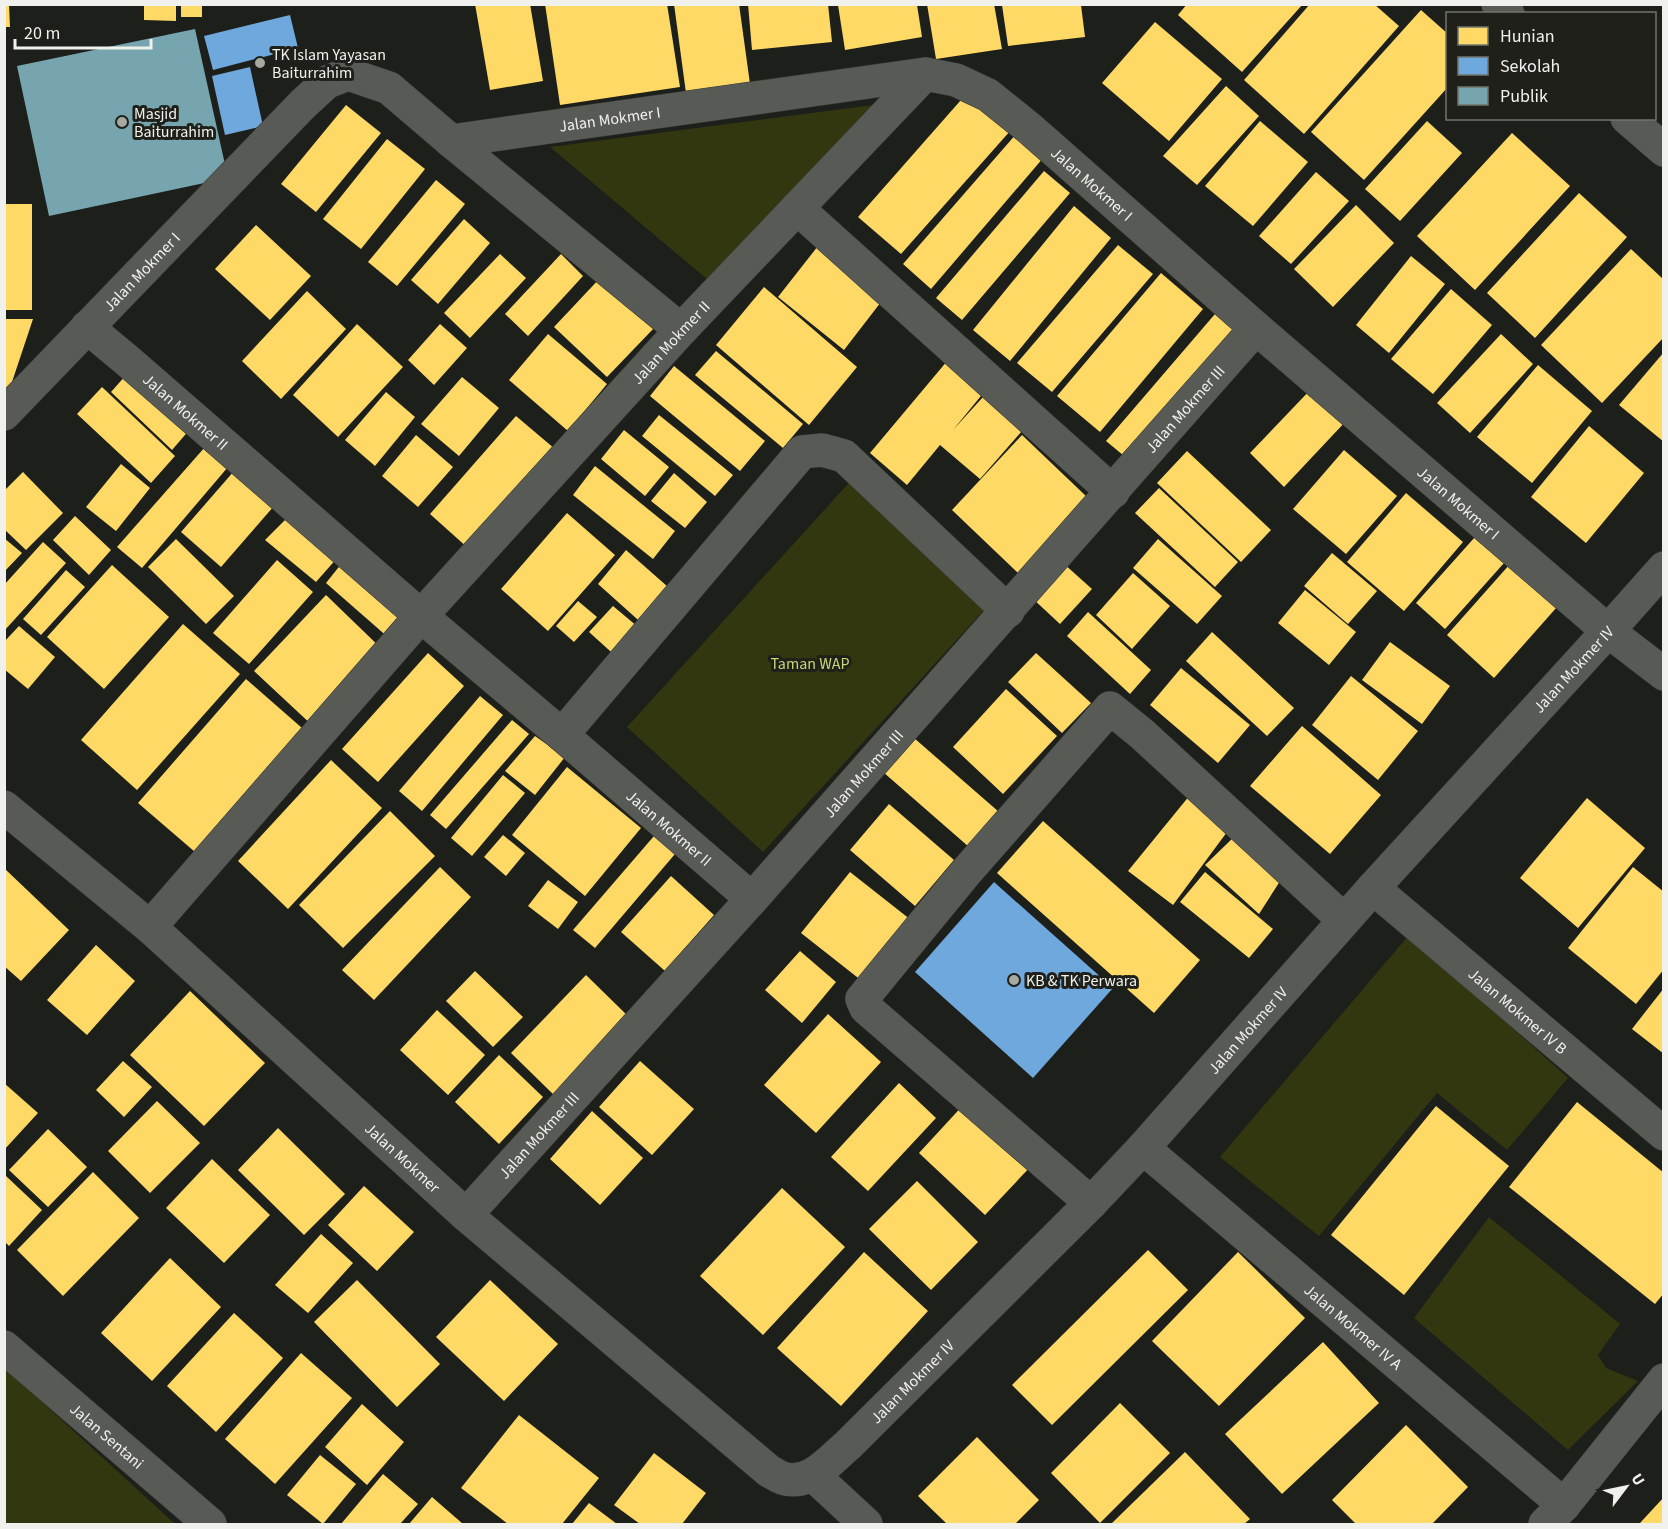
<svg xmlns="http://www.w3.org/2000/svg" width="1668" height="1529" font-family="'Source Sans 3',sans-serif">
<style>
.green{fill:#323710}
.homes{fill:#ffd966}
.schools{fill:#6fa8dc}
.public{fill:#76a5af}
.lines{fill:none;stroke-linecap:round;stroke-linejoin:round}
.minor-casing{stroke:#393a37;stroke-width:34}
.tertiary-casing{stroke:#393a37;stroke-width:34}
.secondary-casing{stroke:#393a37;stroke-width:34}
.minor{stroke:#585a56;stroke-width:33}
.tertiary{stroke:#585a56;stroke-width:33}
.secondary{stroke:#585a56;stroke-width:33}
.poi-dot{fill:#a6a8a2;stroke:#1e2019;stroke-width:2}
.labels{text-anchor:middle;stroke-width:6;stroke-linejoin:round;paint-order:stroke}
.poi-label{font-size:16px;fill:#f0f1ec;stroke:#1e2019;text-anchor:start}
.street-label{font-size:16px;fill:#f0f1ec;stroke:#1e2019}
.park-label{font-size:16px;fill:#c8d671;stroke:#1e2019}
</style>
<rect width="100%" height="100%" fill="#1d1f1a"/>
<!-- green -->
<g class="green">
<polygon points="881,104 714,285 550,147"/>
<polygon points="857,474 994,599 763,852 627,727"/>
<polygon points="1409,935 1568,1078 1507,1150 1437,1093 1319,1236 1220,1157"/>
<polygon points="1489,1217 1620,1324 1598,1355 1606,1368 1638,1381 1568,1450 1414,1318"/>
<polygon points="5,1368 175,1524 5,1524"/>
</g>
<!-- homes -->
<g class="homes">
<polygon points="4,4 9,4 10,27 4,27"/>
<polygon points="144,4 176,4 176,21 144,20"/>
<rect x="181" y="4" width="21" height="13"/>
<polygon points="475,4 530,4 543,81 490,90"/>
<polygon points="545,4 667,4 680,87 560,105"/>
<polygon points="674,4 739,4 750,84 686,93"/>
<polygon points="748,4 828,4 832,42 752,50"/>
<polygon points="927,4 994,4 1002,49 936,59"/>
<polygon points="1187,4 1303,4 1242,72 1178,15"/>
<polygon points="1310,4 1374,4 1399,26 1304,134 1244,80"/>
<polygon points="838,5 917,5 922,37 845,50"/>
<polygon points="1002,5 1081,5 1085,37 1008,46"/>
<polygon points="1421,10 1448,34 1448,87 1364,180 1311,132"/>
<polygon points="1155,22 1222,79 1169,141 1102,83"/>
<polygon points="1226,86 1259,116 1197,185 1163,156"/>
<polygon points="968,92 1011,130 901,254 858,217"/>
<polygon points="346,105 381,133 316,212 281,184"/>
<polygon points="1260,121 1308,162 1253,226 1205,186"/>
<polygon points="1427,121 1462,153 1400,221 1365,189"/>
<polygon points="1017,133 1044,157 931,289 903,264"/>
<polygon points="1512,133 1570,186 1475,290 1417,236"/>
<polygon points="387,139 425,169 361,249 323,219"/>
<polygon points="1044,171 1070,193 962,320 936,298"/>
<polygon points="1316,172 1349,201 1291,264 1259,236"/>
<polygon points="436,180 465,204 397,286 368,262"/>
<polygon points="1579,193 1627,237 1535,338 1487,293"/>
<rect x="4" y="204" width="28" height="106"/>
<polygon points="1356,205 1394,243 1333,307 1294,269"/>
<polygon points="1074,206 1111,238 1010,361 973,330"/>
<polygon points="464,219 490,243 438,304 411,280"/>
<polygon points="256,225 311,276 270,320 215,269"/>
<polygon points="1118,245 1153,274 1052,392 1017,363"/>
<polygon points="818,246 881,302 844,350 778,297"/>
<polygon points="1631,249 1664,280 1664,337 1602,403 1541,345"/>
<polygon points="500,254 526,278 470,338 444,313"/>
<polygon points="561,254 583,276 528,336 505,314"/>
<polygon points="1411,256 1445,284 1389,353 1356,325"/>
<polygon points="1161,273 1203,309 1100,432 1057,396"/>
<polygon points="601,277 655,327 607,377 554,327"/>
<polygon points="764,287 857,367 809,425 716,345"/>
<polygon points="1451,289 1492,325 1433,394 1391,359"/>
<polygon points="307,291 346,329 281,399 242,361"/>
<polygon points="1215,314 1242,338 1135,465 1106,441"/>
<polygon points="4,319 33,319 10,388 4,390"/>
<polygon points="357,324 403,367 338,437 293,395"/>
<polygon points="440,324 467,348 434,385 408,360"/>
<polygon points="548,334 607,384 568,431 509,380"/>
<polygon points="1501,334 1533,364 1470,433 1437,403"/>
<polygon points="716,351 803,424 783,448 695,375"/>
<polygon points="1664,352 1664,442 1619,405"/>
<polygon points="948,360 985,391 953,430 983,397 1022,431 980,479 940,445 907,485 870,453"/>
<polygon points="1538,365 1592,411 1532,483 1477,437"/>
<polygon points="674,366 765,441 740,471 650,396"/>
<polygon points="127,374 191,428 172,450 111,392"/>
<polygon points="462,377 499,408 459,456 421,424"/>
<polygon points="102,387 175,456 151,483 77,414"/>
<polygon points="1313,387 1347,420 1284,487 1250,453"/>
<polygon points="386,392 415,417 375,466 345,440"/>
<polygon points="659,415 733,475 715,496 642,436"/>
<polygon points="516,416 555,449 469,549 430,514"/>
<polygon points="1589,426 1644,473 1586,543 1531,497"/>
<polygon points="624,430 669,467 645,496 601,459"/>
<polygon points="416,435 453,467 418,507 382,476"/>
<polygon points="1022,435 1088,498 1018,573 952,510"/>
<polygon points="205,447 228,467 142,568 117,547"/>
<polygon points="1344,450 1397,496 1346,554 1293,509"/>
<polygon points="1187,451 1271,530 1241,562 1157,483"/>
<polygon points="241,463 281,498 221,567 181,532"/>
<polygon points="121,464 150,488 116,531 86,507"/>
<polygon points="595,466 675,531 653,559 573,495"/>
<polygon points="23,472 63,513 26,550 4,529 4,491"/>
<polygon points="674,473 707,502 685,528 651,501"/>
<polygon points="1159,488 1238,562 1215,587 1135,513"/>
<polygon points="1406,493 1463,542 1404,611 1347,562"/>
<polygon points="567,513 615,555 548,631 501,589"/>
<polygon points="75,516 111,550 89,575 53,540"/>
<polygon points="289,516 338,557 316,582 265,540"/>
<polygon points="1475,537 1504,563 1445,629 1416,603"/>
<polygon points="4,538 22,553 4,572"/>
<polygon points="176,539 234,596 206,624 148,567"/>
<polygon points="1158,539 1222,596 1197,624 1133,568"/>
<polygon points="43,542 66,563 4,631 4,585"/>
<polygon points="626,550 676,594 646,627 598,584"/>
<polygon points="1332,553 1377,591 1348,624 1304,586"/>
<polygon points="277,560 313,592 249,664 213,633"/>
<polygon points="342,563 406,616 390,639 326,583"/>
<polygon points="1063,563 1092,589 1060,624 1031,597"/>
<polygon points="1510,564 1557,607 1494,678 1447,635"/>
<polygon points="112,565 169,617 104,689 47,637"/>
<polygon points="66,570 85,587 41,635 23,619"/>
<polygon points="1133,573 1170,606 1132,649 1096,615"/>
<polygon points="1305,590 1356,632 1329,665 1278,623"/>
<polygon points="326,595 385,652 314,727 254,671"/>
<polygon points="578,601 597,617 574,642 556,626"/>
<polygon points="613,606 644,632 620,660 589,632"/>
<polygon points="1088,612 1151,670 1130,694 1067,636"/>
<polygon points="183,624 240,674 137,790 81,740"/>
<polygon points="19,626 55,657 28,689 4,669 4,642"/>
<polygon points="1212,632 1294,708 1267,736 1186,661"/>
<polygon points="1390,642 1450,686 1422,724 1362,680"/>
<polygon points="428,653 464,686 378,782 342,749"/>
<polygon points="1036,653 1091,703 1062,733 1008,682"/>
<polygon points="1181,668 1250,725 1218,763 1150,705"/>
<polygon points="1351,676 1418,731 1378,780 1312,725"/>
<polygon points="246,679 310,735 202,858 138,803"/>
<polygon points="1006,689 1057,736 1003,794 953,747"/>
<polygon points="480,696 503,715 422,811 399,791"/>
<polygon points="512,720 529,734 446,829 430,815"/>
<polygon points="1302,726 1381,795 1330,854 1250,786"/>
<polygon points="906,731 999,812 969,847 875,765"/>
<polygon points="535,736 565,757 535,795 505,771"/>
<polygon points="331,760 382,808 288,909 238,861"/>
<polygon points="567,767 641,828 585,896 512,835"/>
<polygon points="503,775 525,793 472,856 451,838"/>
<polygon points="1190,795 1227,832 1173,905 1128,871"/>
<polygon points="1587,798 1645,848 1578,928 1520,878"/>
<polygon points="889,804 954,860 915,906 850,850"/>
<polygon points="390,811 435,856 343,948 299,905"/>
<polygon points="1043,821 1200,960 1154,1013 997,873"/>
<polygon points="503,835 525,853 506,876 484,857"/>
<polygon points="1236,835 1282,878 1259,914 1205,865"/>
<polygon points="654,836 675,854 595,948 573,930"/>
<polygon points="440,867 471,897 374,1000 342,970"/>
<polygon points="1633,867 1664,892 1664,969 1636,1004 1568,948"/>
<polygon points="4,868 69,930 21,981 4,966"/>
<polygon points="850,872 911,920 862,981 801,933"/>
<polygon points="1205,872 1273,929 1249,958 1180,902"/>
<polygon points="671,876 714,915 665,971 621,932"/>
<polygon points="548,880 578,902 558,929 528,906"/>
<polygon points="96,945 135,981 87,1035 47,1000"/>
<polygon points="800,951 836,982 802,1023 765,990"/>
<polygon points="475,971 523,1017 493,1047 446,1001"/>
<polygon points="586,975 631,1019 556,1097 511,1053"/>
<polygon points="1664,988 1664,1054 1632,1029"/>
<polygon points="190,991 265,1063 204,1126 130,1055"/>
<polygon points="437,1010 485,1055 448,1095 400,1050"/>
<polygon points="828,1014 881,1062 816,1133 764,1085"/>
<polygon points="499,1055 543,1097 499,1144 455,1102"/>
<polygon points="123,1061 152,1087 124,1117 96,1090"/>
<polygon points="640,1061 694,1109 652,1155 599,1107"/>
<polygon points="4,1083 38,1113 4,1150"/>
<polygon points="899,1083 936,1118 868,1191 831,1157"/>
<polygon points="157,1101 200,1143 150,1193 108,1151"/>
<polygon points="966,1102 1032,1165 985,1215 919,1153"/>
<polygon points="1577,1102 1664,1173 1664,1293 1655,1304 1509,1187"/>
<polygon points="1436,1106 1509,1166 1404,1295 1331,1235"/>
<polygon points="592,1111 643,1158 600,1205 550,1159"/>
<polygon points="278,1128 345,1194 304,1235 238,1170"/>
<polygon points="48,1129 87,1167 48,1207 9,1170"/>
<polygon points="212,1159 270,1215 224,1263 166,1208"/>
<polygon points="93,1172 139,1218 63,1296 17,1250"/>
<polygon points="6,1176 42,1210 9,1246 4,1241 4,1178"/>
<polygon points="917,1181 978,1242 931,1290 869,1229"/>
<polygon points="364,1186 414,1232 377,1271 328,1225"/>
<polygon points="782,1188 845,1247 763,1335 700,1276"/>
<polygon points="321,1234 353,1263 308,1313 275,1285"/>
<polygon points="1148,1250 1188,1290 1052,1425 1012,1385"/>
<polygon points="864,1252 928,1311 841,1406 777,1348"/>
<polygon points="1238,1252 1305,1318 1219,1406 1152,1341"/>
<polygon points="170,1258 221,1307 152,1381 101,1333"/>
<polygon points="357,1280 440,1364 397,1407 314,1322"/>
<polygon points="490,1280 558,1344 504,1401 436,1337"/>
<polygon points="234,1313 283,1358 216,1432 167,1386"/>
<polygon points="1323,1342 1379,1403 1282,1494 1225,1434"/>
<polygon points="301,1353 352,1398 275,1484 225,1439"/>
<polygon points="1120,1403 1170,1453 1100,1523 1051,1473"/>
<polygon points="362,1404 404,1442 367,1485 325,1447"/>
<polygon points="519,1415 599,1478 562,1524 508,1524 461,1488"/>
<polygon points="1406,1425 1468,1487 1432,1524 1356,1524 1332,1500"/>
<polygon points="977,1437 1039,1500 1015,1524 947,1524 918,1496"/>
<polygon points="1185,1452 1250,1519 1244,1524 1111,1524"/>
<polygon points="654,1453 706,1493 682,1524 640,1524 614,1505"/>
<polygon points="320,1455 356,1484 323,1524 287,1495"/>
<polygon points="383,1474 418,1504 400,1524 341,1524"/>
<polygon points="432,1497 463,1524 409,1524"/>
<polygon points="1664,1497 1664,1524 1641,1524 1640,1523"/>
<polygon points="589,1503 617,1524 572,1524"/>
</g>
<!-- schools -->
<g class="schools">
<polygon points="290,15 298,48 213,70 204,36"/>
<polygon points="250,67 263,126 225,135 212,76"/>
<polygon points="994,882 1113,988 1033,1078 915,972"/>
</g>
<!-- public -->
<polygon class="public" points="195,29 228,178 49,216 17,66"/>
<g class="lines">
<!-- minor casing -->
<g class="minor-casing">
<g id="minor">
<polyline points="451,141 681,330"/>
<polyline points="797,208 1113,492"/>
<path id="s1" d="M 87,327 L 129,362 L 421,616 L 562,735 L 752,899"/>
<path id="s2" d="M 4,414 L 303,104 L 327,82 L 348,74 L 389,88 L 451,141 L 925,74 L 956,80 L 988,95 L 1029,128 L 1256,328 L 1608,631 L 1664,674"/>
<polyline points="562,735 802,452 822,450 844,456 1008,611"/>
<path id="s3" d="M 4,807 L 150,927 L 466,1215 L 769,1471 C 773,1473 777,1476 782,1478 C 809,1487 829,1461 848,1445 L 1091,1203 L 1143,1148 L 1373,888 L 1608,631 L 1664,568"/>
<path id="s4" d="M 1373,888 L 1664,1134"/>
<path id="s5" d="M 150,927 L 421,616 L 681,330 L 925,74"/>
<path id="s6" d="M 1143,1148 L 1564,1505"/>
<polyline points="1091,1203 866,1008 862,999 967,871 1110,708 1142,734 1344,920"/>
<path id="s7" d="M 466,1215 L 752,899 L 1256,328"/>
<path id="s8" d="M 4,1347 L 210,1524"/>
<polyline points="813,1475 866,1524"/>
</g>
</g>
<!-- tertiary casing -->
<g class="tertiary-casing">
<polyline id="tertiary" points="1545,1524 1564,1505 1664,1380"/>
</g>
<!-- secondary casing -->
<g class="secondary-casing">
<g id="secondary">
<polyline points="1498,4 1508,14"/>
<polyline points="1627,118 1664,150"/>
</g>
</g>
<!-- minor -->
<use href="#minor" class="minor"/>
<!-- tertiary -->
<use href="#tertiary" class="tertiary"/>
<!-- secondary -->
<use href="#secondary" class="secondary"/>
</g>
<!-- markers -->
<g class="poi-dot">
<circle cx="260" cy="63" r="6"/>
<circle cx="122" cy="122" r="6"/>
<circle cx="1014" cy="980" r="6"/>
</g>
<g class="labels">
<!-- poi labels -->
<g class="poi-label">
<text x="272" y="60">TK Islam Yayasan<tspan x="272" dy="18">Baiturrahim</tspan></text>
<text x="134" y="119">Masjid<tspan x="134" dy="18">Baiturrahim</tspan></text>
<text x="1026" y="986">KB &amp; TK Perwara</text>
</g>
<!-- street labels -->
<g class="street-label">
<text dy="6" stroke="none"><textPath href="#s2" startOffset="771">Jalan Mokmer I</textPath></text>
<text dy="6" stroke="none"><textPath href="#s2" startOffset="1293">Jalan Mokmer I</textPath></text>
<text dy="6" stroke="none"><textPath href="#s2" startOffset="198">Jalan Mokmer I</textPath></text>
<text dy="6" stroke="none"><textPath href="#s5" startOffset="783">Jalan Mokmer II</textPath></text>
<text dy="6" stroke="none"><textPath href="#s7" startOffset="1080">Jalan Mokmer III</textPath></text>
<text dy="6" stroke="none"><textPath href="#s1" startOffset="130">Jalan Mokmer II</textPath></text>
<text dy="6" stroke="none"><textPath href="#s2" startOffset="1779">Jalan Mokmer I</textPath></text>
<text dy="6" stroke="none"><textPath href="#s3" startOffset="2168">Jalan Mokmer IV</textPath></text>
<text dy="6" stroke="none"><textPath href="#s7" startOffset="594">Jalan Mokmer III</textPath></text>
<text dy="6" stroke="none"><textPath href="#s1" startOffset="768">Jalan Mokmer II</textPath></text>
<text dy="6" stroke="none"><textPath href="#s4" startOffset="190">Jalan Mokmer IV B</textPath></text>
<text dy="6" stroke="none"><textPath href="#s3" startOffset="1682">Jalan Mokmer IV</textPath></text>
<text dy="6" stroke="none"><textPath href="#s7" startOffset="108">Jalan Mokmer III</textPath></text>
<text dy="6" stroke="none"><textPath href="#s3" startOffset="531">Jalan Mokmer</textPath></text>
<text dy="6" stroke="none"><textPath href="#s6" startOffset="276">Jalan Mokmer IV A</textPath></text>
<text dy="6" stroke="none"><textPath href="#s3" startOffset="1196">Jalan Mokmer IV</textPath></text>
<text dy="6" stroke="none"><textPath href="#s8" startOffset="136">Jalan Sentani</textPath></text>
</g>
<!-- park labels -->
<g class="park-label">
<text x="810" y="669">Taman WAP</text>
</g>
</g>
<!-- border -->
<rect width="1668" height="1529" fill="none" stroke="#f0f1ec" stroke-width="12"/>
<!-- legend -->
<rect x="1446" y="12" width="210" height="108" fill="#1e2019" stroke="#72746d" stroke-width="1.5"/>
<rect x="1458" y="27" width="30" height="18" fill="#ffd966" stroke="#72746d" stroke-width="1.5"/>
<text x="1500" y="42" font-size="18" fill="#f0f1ec">Hunian</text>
<rect x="1458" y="57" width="30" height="18" fill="#6fa8dc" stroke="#72746d" stroke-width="1.5"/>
<text x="1500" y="72" font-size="18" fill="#f0f1ec">Sekolah</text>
<rect x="1458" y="87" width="30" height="18" fill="#76a5af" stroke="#72746d" stroke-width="1.5"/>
<text x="1500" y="102" font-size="18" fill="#f0f1ec">Publik</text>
<!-- north arrow -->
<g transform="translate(1626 1487) rotate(58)" stroke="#1e2019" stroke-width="4.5" paint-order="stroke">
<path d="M0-4.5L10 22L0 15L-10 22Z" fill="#f0f1ec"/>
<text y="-9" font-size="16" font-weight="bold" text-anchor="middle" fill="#f0f1ec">U</text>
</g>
<!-- scale -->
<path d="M15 39v9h136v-9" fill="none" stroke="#f0f1ec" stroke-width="3"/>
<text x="24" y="39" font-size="18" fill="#f0f1ec" stroke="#1e2019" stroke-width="4.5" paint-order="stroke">20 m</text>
</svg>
